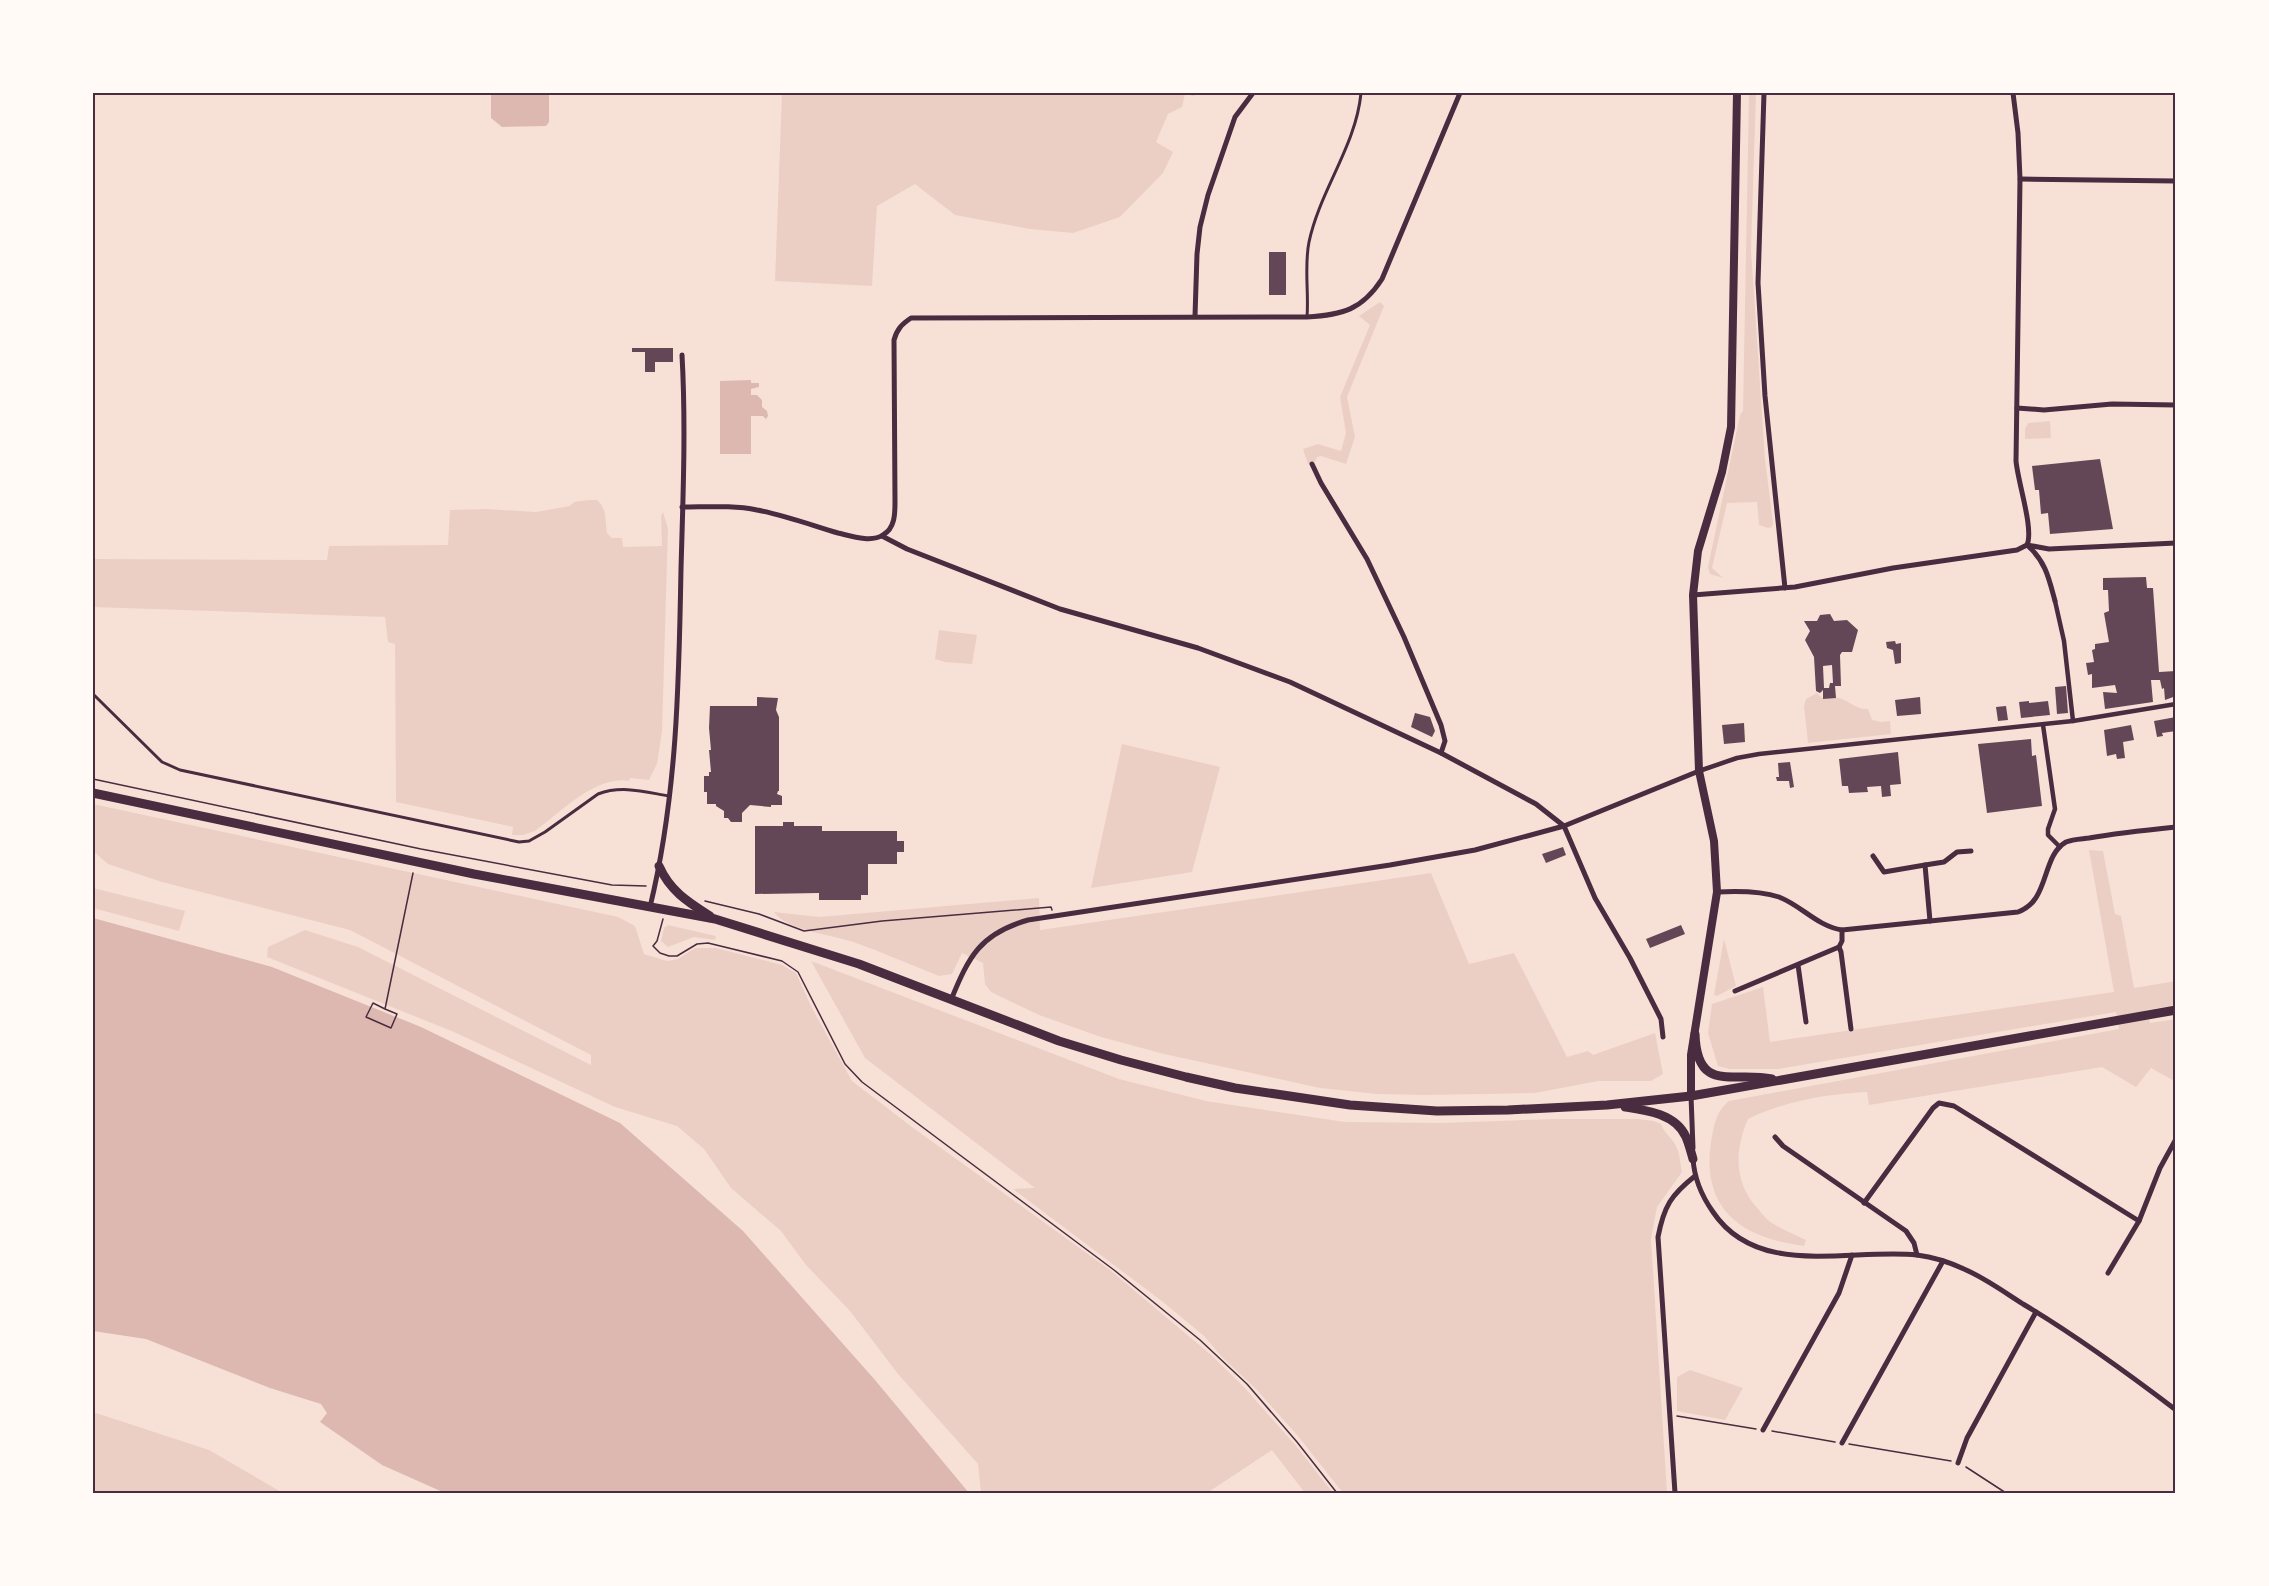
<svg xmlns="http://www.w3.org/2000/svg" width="2269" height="1586" font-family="'Fira Sans',sans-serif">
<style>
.green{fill:#ebcfc5}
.water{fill:#dcb8b0}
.building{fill:#644757;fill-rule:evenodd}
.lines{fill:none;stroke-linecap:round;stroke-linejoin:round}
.path{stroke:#4a2c40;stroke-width:1.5}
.service{stroke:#4a2c40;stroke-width:3}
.pedestrian{stroke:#4a2c40;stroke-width:4.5}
.minor{stroke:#4a2c40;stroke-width:5}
.secondary{stroke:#4a2c40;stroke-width:8}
.primary{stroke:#4a2c40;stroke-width:9}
.neatline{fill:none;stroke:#4a2c40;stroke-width:2}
</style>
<rect width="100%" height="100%" fill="#f7e1d7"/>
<!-- green -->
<g class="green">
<polygon points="782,93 1198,93 1194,96 1185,94 1182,107 1168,114 1156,142 1173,152 1163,173 1120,217 1073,233 1030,229 955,215 915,184 877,206 872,286 775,281"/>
<polygon points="1749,93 1756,93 1751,250 1765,459 1773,523 1772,527 1768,528 1759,525 1757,502 1727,503 1712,568 1723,578 1710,574 1708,567 1740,415 1743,411"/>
<polygon points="1380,302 1384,306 1347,397 1355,437 1346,464 1321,456 1317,457 1315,462 1308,464 1303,449 1318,444 1341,451 1346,433 1340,397 1370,325 1359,316"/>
<polygon points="2050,421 2051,438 2025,439 2025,429 2028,423"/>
<path d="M 589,500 L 597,500 C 607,508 605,521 607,533 L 612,538 L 622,538 L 623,547 L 662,546 L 661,516 L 663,512 L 668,529 L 662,731 L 657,764 L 649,780 L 630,778 L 629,781 C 596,775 560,813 535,831 L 523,835 L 512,835 L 513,827 L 396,802 L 395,644 L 388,642 L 385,617 L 93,607 L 93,559 L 327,560 L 329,546 L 448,545 L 450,510 L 486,509 L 536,512 L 570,506 L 574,502 Z"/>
<polygon points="939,630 977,635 972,664 945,662 935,659"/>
<path d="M 1817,693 L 1822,698 C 1827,698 1834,697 1839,698 C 1850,701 1856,710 1868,709 L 1872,720 L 1881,722 L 1890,721 L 1891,734 L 1808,743 L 1804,706 L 1806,699 Z"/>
<polygon points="1122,744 1220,767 1192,872 1091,888"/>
<polygon points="93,804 618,917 635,926 644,954 667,961 678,959 695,948 716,948 782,965 796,973 812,1008 852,1081 912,1127 1110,1270 1210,1354 1244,1387 1297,1447 1333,1493 1305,1493 1272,1450 1207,1493 981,1493 978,1464 898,1374 850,1311 806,1265 781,1231 731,1188 704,1149 677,1126 615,1107 454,1032 267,957 268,947 305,930 358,947 591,1065 591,1055 350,930 162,882 108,864 93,851"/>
<path d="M 2089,850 L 2103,851 L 2115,914 L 2121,916 L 2134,988 L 2176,981 L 2176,1005 L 2146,1010 L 2150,1023 L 2176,1019 L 2176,1082 L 2151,1068 L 2136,1087 L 2102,1067 L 1869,1105 L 1867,1092 C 1826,1094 1785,1101 1748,1119 C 1734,1151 1734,1184 1759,1210 C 1763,1215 1767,1220 1772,1223 C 1783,1230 1795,1235 1806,1240 L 1804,1246 C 1742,1238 1701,1210 1711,1142 C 1714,1126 1716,1111 1729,1101 L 2119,1029 L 2116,1012 L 1778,1069 L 1730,1069 L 1718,1066 L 1708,1033 L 1712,1004 L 1763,987 L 1770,1042 L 2114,992 Z"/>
<path d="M 1431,873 L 1469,964 L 1514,953 L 1567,1057 L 1588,1051 L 1593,1055 L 1655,1033 L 1663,1074 L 1651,1081 L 1598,1081 L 1535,1093 L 1424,1095 L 1377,1094 L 1320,1088 L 1164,1054 L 1101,1037 L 1039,1015 L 991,992 L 985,984 L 983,963 L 962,953 L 952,974 L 939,976 C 911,965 884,953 856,943 C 835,935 787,931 774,912 L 819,917 L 1039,898 L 1040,930 Z"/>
<polygon points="93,888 185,911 179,931 93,908"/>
<polygon points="668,925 716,936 715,940 694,937 668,947 661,941 664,928"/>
<polygon points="1724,939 1736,986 1717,996 1714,995"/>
<path d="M 811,961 L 1119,1079 L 1206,1101 L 1345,1122 L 1441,1123 L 1555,1119 L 1638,1119 L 1654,1121 L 1661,1124 C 1664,1133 1670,1136 1675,1144 C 1680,1152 1680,1163 1682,1172 L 1657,1207 L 1651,1239 L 1667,1493 L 1343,1493 L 1298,1436 L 1256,1389 L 1222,1357 L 1204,1336 L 1163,1302 L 1013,1189 L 1035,1188 L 865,1058 Z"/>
<polygon points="1690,1370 1743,1388 1725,1420 1677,1411 1677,1377"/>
<polygon points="93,1412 209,1450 283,1493 93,1493"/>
</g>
<!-- water -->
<g class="water">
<polygon points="491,93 549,93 549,122 546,126 502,127 491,118"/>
<polygon points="751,380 751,383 759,383 759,387 751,389 751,395 757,395 762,400 762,407 767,411 768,416 766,419 763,416 751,416 751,454 720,454 720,381"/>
<polygon points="93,918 272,967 421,1027 620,1123 743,1231 875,1380 969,1493 445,1493 382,1465 320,1422 327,1413 321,1404 270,1388 146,1339 93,1331"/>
</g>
<!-- building -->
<g class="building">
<rect x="1269" y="252" width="17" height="43"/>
<polygon points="632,348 673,348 673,362 655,362 655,372 645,372 645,352 632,352"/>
<polygon points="2100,459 2113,529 2050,534 2048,513 2041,514 2039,490 2035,490 2032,466"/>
<polygon points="2146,577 2147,588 2153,588 2159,672 2176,671 2176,696 2165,700 2164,688 2162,689 2160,680 2151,680 2153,702 2105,709 2103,692 2117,693 2115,685 2092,688 2092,674 2088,675 2086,663 2094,662 2092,650 2095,649 2095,644 2109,642 2104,613 2109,611 2108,590 2103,590 2103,578"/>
<path d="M 1830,614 L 1834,621 L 1847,620 L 1858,630 L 1852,652 L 1842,652 L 1840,655 L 1841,686 L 1835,686 L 1836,698 L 1823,699 L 1823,690 L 1820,693 L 1816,691 L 1814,657 L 1805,640 L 1810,631 L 1804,621 L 1817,621 L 1820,615 ZM 1832,665 L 1833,683 L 1830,683 L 1829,688 L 1824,688 L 1823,666 Z"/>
<polygon points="1895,641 1896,644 1901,643 1901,663 1895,664 1893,650 1887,648 1886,642"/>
<polygon points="2066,686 2068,713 2057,714 2055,687"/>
<polygon points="757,697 778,698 776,710 779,717 779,791 778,791 777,794 782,796 782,805 771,805 771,807 750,805 742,813 742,822 731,822 728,818 724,818 724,811 716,806 716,804 707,804 707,792 704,792 704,776 709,776 709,772 711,772 709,750 711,750 709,728 710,706 757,706"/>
<polygon points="1920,697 1921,714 1897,716 1895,700"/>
<polygon points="2029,701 2029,703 2048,701 2050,715 2021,718 2019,702"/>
<polygon points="2006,706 2008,720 1998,721 1996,707"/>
<polygon points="1415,713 1430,717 1435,731 1432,737 1411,727"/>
<polygon points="2176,717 2176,731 2162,733 2163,736 2157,737 2154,721"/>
<polygon points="1744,723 1745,742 1724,744 1722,725"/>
<polygon points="2131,725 2134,740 2123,742 2125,758 2117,759 2116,754 2107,756 2104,730"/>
<polygon points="2031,739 2032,756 2036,755 2042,806 1987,813 1978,744"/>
<polygon points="1898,752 1901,784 1890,785 1891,796 1882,797 1881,786 1867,787 1868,792 1849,793 1848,786 1842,786 1839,759"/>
<polygon points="1790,762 1794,787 1790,788 1789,781 1777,781 1776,777 1779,777 1778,763"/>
<polygon points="783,822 794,822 794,826 822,826 822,831 897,831 897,841 904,841 904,852 897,852 897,864 868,864 868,895 861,895 861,900 819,900 819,893 755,894 755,826 783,826"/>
<polygon points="1563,847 1566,855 1546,863 1542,854"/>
<polygon points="1681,925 1685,934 1650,948 1646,939"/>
</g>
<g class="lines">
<!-- path -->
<g class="path">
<polyline points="93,779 421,849 612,885 646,886"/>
<polyline points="705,901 759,914 804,931 882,921 1051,907 1052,910"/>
<polyline points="663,919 657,941 653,946 660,953 669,956 677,956 697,944 708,943 782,961 798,972 845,1064 862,1082 1114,1270 1200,1340 1247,1384 1297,1442 1337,1493"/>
<polyline points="385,1009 397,1014 391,1028 366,1017 373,1003 385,1009 413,873"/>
<polyline points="1677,1416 1756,1429"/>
<polyline points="1772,1431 1835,1442"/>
<polyline points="1849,1444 1951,1461"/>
<polyline points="1966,1467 2006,1493"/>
</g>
<!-- service -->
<g class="service">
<path d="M 1307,317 C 1309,293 1304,266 1309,242 C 1320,190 1356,146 1361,93"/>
<path d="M 93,694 L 162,762 L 180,770 L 519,842 L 529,841 L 545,832 L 598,794 C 622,785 645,792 669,796"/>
</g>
<!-- pedestrian -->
<g class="pedestrian">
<polyline points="2055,601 2064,641 2073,721"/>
<polyline points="2043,725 2055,809 2048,829 2048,835 2060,847"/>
<polyline points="1699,771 1737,758 1759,754 2073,721 2176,704"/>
</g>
<!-- minor -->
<g class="minor">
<polyline points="1764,93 1758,283 1765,396 1785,588"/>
<path d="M 2013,93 L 2018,133 L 2020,179 L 2016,461 C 2018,483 2034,529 2027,545"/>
<polyline points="2020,179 2176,181"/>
<polyline points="1195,316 1197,254 1200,227 1208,195 1235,117 1253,93"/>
<polyline points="2017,408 2044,410 2112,404 2176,405"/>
<polyline points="1312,464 1321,483 1367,559 1404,637 1441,725 1445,741 1441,753"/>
<path d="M 682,507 C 707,507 733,505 757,510 C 784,515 811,525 838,533 C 851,536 871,543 883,535 C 895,528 895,514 895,502 L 894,340 C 897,329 902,324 911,318 L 1307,317 C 1342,315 1362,310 1382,279 L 1460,93"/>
<polyline points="882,536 907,549 1060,609 1198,648 1290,682 1441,753 1536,804 1564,826 1595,898 1630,958 1661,1019 1663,1037"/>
<polyline points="2027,545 2049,549 2176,543"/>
<path d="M 2028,546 C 2046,562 2049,579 2055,601"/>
<polyline points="1693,595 1795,587 1893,568 2017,550 2027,545"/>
<polyline points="1873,856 1884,872 1925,865"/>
<path d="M 1717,892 C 1736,891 1761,891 1779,897 C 1802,906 1817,926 1842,930 L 2018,912 C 2050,901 2041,856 2066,842 C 2073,839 2082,839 2089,838 C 2118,833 2147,830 2176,827"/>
<path d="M 650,907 C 677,796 679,683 681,569 C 683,498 686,426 682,355"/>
<polyline points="1930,921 1925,865 1944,862 1957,852 1971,851"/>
<polyline points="1839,947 1841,952 1851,1029"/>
<polyline points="1798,965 1806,1022"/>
<polyline points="1735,991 1839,947 1842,941 1842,930"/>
<path d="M 951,1000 C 969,956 980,934 1028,920 L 1390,865 L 1475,850 L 1564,826 L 1699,771"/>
<polyline points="1691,1096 1693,1148"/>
<polyline points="1775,1137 1783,1146 1906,1231 1914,1243 1917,1255"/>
<path d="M 1693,1158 C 1694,1178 1701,1195 1713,1212 C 1758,1279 1850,1248 1917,1255 C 1933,1257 1949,1262 1964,1269 C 1985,1278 2004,1292 2023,1304 C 2077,1336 2126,1372 2176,1410"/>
<polyline points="1864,1203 1933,1108 1939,1103 1954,1106 2139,1221 2160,1168 2176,1139"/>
<polyline points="2108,1273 2139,1221"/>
<polyline points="1763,1430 1839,1293 1852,1255"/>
<polyline points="1842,1443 1943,1261"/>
<polyline points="1958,1463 1967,1438 2036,1312"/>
<path d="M 1675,1493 L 1658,1237 C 1664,1206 1671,1195 1695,1176"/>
</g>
<!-- secondary -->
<polyline class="secondary" points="1691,1096 1691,1055 1717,892 1714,841 1699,771 1693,595 1698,551 1722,472 1731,427 1737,93"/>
<!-- primary -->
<g class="primary">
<polyline points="93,793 474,874 715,919 859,964 1059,1041 1121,1060 1186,1077 1235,1088 1350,1105 1437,1111 1508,1110 1607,1105 1691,1096 2176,1010"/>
<path d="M 659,866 C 670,891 688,902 710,916"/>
<path d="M 1695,1034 C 1697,1094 1733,1071 1772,1079"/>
<path d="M 1625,1107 C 1646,1110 1676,1114 1686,1137 C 1689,1144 1691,1152 1693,1159"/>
</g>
</g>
<!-- border -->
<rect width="2269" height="1586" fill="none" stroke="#fffaf5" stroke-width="189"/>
<rect x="94" y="94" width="2080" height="1398" class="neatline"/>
</svg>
